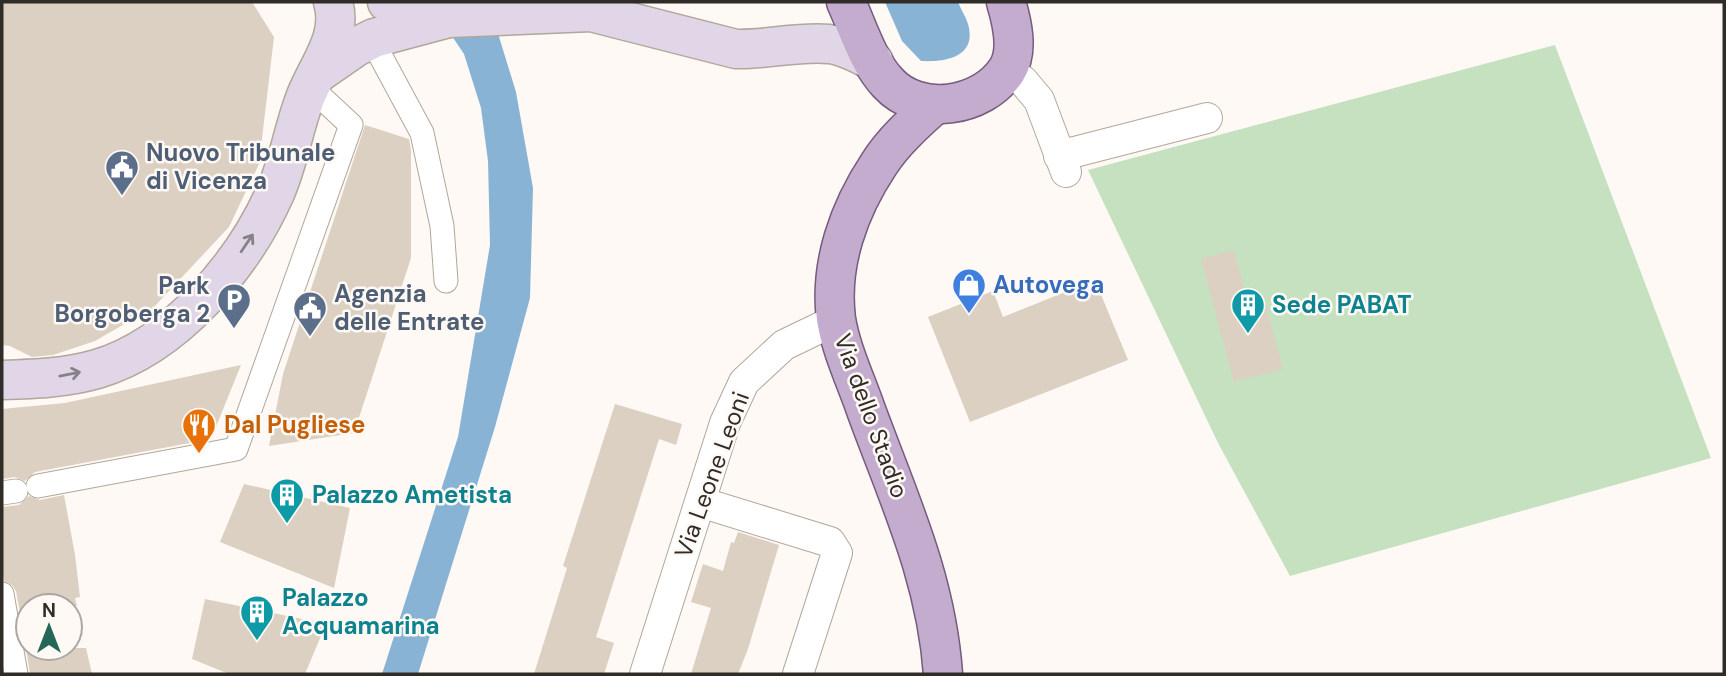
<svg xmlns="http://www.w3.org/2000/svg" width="1726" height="676" font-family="'DM Sans',sans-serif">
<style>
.green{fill:#c5e1bf}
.water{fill:#89b3d5}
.building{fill:#dcd0c3}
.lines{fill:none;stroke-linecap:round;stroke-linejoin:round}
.pedestrian-casing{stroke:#b2a79a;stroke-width:25}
.minor-casing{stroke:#b2a79a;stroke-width:32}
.secondary-casing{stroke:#b2a79a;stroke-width:41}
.primary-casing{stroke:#765b7f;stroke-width:41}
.pedestrian{stroke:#fff;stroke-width:23}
.minor{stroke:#fff;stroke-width:30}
.secondary{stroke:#e1d6e7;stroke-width:38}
.primary{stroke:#c4acce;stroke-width:38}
.oneway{stroke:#888187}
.labels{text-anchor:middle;stroke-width:5;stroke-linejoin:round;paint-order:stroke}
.service-label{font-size:24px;font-weight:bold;fill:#4e5e75;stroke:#fef9f4;text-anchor:start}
.shop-label{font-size:24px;font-weight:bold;fill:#366cbe;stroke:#fef9f4;text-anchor:start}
.culture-label{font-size:24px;font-weight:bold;fill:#0d838f;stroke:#fef9f4;text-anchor:start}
.street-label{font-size:24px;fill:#302c27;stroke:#fef9f4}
.food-label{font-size:24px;font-weight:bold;fill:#c56008;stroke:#fef9f4;text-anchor:start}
</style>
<rect width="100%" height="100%" fill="#fef9f4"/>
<!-- green -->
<polygon class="green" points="1555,45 1711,458 1290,576 1218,443 1088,170"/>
<!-- water -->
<g class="water">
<polygon points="429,2 496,27 516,92 533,188 530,298 495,427 418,674 382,674 458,437 490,245 488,161 481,108 464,54"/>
<path d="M 885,2 L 958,2 C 961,10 968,20 969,28 C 975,59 942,62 921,61 L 902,41 Z"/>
</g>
<!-- building -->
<g class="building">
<polygon points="2,2 252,2 274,37 259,164 229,227 154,307 95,341 53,355 32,357 10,346 2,345"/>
<polygon points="365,125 409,139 411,150 411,258 354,433 269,446 283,374"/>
<polygon points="1234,250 1247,300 1263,296 1283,369 1234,382 1201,259"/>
<polygon points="1095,280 1128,360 970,422 928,317 993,291 1003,317"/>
<polygon points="241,365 211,439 35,472 25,481 15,477 2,479 2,409 65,403"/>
<polygon points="615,404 682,424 676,445 659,439 596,637 614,643 604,674 534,674 567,568 563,566"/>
<polygon points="244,484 350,508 334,588 220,542"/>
<polygon points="64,495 75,555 80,597 75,598 77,606 28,606 28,647 26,647 16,591 12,585 4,581 2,569 2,507 19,505 29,496 40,500"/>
<polygon points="738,532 779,545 748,649 738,674 691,674 711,608 691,602 703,564 723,571 731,542 734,543"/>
<polygon points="205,599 326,624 305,674 229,674 192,659"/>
<polygon points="26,648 86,648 92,674 30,674"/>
</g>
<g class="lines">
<!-- pedestrian casing -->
<g class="pedestrian-casing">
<g id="pedestrian">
<polyline points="380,55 422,133 442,226 446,281"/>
<polyline points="38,486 236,449 351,125 309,86"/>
<polyline points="2,493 16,491"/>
<polyline points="2,594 16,674"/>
</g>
</g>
<!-- minor casing -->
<g class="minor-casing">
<g id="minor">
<polyline points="1008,69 1023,81 1039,100 1066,172"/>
<polyline points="1059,156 1207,118"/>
<polyline points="700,502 830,542 837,553 798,674"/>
<polyline points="645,674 725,423 744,382 784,345 836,320"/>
</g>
</g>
<!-- secondary casing -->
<g class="secondary-casing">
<g id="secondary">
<path d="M 387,2 L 417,12 L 449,18 L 591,12 L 736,49 C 767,50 798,41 829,44 C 845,46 860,54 874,62"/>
<polyline points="317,74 356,47 374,38 445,19"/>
<path d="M 2,380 C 34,379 66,378 97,369 C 175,346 243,265 275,193 C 288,164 293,131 304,101 C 315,69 344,38 333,2"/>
</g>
</g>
<!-- primary casing -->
<g class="primary-casing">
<g id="primary">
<path d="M 846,2 C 858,28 868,62 888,83 C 919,117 982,108 1007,70 C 1019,51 1012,22 1006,2"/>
<path d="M 933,106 C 914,123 893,142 879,164 C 849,209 829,264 836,319 C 841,350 856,381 866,410 C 899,500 936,577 943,674"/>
</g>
</g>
<!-- pedestrian -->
<use href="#pedestrian" class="pedestrian"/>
<!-- minor -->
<use href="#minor" class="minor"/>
<!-- secondary -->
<use href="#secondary" class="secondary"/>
<!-- primary -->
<use href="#primary" class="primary"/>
</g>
<!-- one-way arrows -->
<defs><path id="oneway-shaft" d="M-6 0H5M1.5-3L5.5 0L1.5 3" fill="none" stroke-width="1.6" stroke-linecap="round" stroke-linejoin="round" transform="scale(1.75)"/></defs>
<g class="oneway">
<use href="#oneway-shaft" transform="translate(247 243) rotate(-56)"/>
<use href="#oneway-shaft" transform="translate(70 374) rotate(-11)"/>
</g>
<!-- icons -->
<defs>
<g id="civic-pin" transform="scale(1.75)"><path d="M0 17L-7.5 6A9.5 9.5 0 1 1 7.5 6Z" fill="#5c6f8a" stroke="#fef9f4"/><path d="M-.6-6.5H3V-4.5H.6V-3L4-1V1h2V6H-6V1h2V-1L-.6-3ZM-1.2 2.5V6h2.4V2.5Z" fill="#fff"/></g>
<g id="shop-pin" transform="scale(1.75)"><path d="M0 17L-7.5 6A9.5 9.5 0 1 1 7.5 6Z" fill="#3f7fe0" stroke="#fef9f4"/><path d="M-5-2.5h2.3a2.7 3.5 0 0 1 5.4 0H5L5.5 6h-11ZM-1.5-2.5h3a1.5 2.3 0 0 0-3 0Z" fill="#fff"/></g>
<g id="parking-pin" transform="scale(1.75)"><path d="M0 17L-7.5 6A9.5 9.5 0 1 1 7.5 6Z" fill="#5c6f8a" stroke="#fef9f4"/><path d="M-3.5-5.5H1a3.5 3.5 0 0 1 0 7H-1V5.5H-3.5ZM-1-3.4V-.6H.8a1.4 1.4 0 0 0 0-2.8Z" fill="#fff"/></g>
<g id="building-pin" transform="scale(1.75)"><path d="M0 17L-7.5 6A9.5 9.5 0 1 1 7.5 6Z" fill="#0f9aa8" stroke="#fef9f4"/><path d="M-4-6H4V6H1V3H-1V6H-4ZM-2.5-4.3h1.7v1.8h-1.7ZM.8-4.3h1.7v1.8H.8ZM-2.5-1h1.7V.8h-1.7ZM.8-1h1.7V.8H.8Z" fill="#fff"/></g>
<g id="restaurant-pin" transform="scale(1.75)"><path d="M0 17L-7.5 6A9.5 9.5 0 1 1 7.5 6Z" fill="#e8710a" stroke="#fef9f4"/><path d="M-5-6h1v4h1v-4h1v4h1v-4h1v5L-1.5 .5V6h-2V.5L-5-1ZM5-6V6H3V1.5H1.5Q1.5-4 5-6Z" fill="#fff"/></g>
</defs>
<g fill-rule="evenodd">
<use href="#civic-pin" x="122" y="167"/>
<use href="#shop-pin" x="969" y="285"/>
<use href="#parking-pin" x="234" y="300"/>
<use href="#building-pin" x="1248" y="305"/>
<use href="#civic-pin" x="310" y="308"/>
<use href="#restaurant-pin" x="199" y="425"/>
<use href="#building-pin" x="287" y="495"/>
<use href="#building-pin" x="257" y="612"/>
</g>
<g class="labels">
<!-- service labels -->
<g class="service-label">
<text x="146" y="161">Nuovo Tribunale<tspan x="146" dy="28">di Vicenza</tspan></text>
<text x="210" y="294" text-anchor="end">Park<tspan x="210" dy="28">Borgoberga 2</tspan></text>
<text x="334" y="302">Agenzia<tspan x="334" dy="28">delle Entrate</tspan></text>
</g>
<!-- shop labels -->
<g class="shop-label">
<text x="993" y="293">Autovega</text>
</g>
<!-- culture labels -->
<g class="culture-label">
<text x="1272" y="313">Sede PABAT</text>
<text x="312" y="503">Palazzo Ametista</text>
<text x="282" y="606">Palazzo<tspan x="282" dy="28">Acquamarina</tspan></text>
</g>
<!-- street labels -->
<g class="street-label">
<text transform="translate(871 416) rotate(70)" y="8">Via dello Stadio</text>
<text transform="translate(712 475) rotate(-70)" y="8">Via Leone Leoni</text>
</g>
<!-- food labels -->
<g class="food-label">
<text x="224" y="433">Dal Pugliese</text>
</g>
</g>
<!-- border -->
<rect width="1726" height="676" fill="none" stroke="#302c27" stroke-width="7"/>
<!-- north arrow -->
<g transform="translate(49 627)"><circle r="33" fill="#fef9f4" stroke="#aca7a2" stroke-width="2"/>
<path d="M0-5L12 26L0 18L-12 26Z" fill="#246757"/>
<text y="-10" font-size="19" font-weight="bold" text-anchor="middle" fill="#302c27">N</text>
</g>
</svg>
